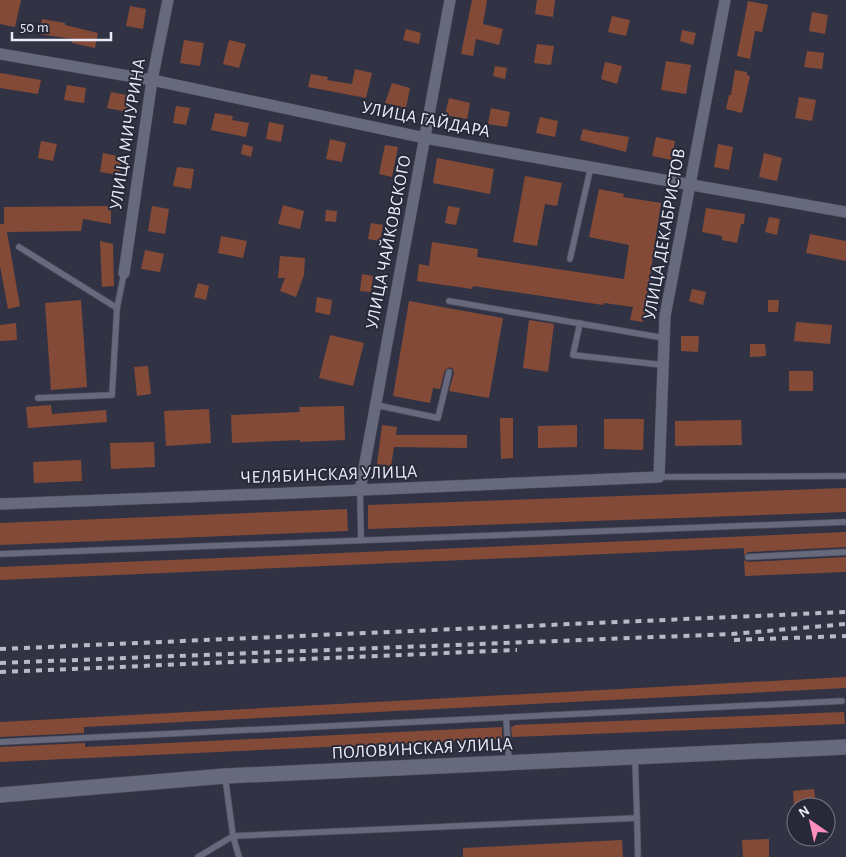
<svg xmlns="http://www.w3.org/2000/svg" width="846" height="857" font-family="'Alegreya Sans',sans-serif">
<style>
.building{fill:#844a38}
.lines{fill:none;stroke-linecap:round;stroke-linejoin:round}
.lane-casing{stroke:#4f505f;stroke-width:7}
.street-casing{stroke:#4f505f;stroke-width:12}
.secondary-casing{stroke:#4f505f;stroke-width:16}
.lane{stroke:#676a7d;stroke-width:5.5}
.street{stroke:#676a7d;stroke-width:11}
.secondary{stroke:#676a7d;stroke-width:15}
.rail{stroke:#b9bac7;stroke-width:4;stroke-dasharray:6 6;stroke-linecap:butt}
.labels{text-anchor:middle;stroke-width:4;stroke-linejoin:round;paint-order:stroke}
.street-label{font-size:18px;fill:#eaebf6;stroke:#272939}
</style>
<rect width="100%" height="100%" fill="#313344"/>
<!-- building -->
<g class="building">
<polygon points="0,0 21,0 15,27 0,24"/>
<polygon points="472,0 487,0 483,24 503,29 499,45 476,39 473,56 461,54"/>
<polygon points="537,0 555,0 553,17 535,14"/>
<polygon points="748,1 768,5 762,32 755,31 750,59 737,56"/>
<polygon points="130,6 146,9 143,29 126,26"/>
<polygon points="812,12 828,15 825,34 809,31"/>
<polygon points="612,16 630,20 626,36 608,32"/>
<polygon points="42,19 65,23 65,25 98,33 95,48 72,43 73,39 39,34"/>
<polygon points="406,29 421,33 419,44 403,40"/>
<polygon points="682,30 696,33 693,45 680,41"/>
<polygon points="184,40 204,43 200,66 180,63"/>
<polygon points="229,40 246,44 239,68 223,64"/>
<polygon points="537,44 554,46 551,65 534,63"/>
<polygon points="807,51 824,53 822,69 804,67"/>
<polygon points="666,61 691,65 686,94 661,90"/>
<polygon points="605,62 622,66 617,84 601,79"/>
<polygon points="495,66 507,68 505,79 493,76"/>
<polygon points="355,69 372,73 366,98 308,87 311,74 328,77 327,80 352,84"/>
<polygon points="735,70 747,72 747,75 750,76 742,113 726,109 729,95 731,95"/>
<polygon points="0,73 41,80 38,94 0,88"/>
<polygon points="392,83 410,88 406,108 385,103"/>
<polygon points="67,85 86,88 84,103 64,100"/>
<polygon points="111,92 132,96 128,112 107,108"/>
<polygon points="799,97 816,100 812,121 795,118"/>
<polygon points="449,98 470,103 467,119 445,115"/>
<polygon points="176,106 190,108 186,125 173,123"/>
<polygon points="491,108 510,112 507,127 488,124"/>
<polygon points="215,113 233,116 232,120 249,123 246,137 211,130"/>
<polygon points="540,117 558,121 555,137 536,133"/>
<polygon points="269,122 284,125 281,142 266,139"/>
<polygon points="583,129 599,133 600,132 629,137 626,152 580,140"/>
<polygon points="656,137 675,141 672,160 652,156"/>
<polygon points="330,139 346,143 342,162 326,159"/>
<polygon points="41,141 57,144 53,161 38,158"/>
<polygon points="243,144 253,147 251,157 241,154"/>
<polygon points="718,144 733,147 729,170 714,167"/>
<polygon points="385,145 398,147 392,177 379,174"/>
<polygon points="103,153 122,157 119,175 100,172"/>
<polygon points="764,153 782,158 777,181 759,177"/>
<polygon points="437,158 494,169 490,194 433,183"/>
<polygon points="177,167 194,169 191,189 173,186"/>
<polygon points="525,176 562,183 557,206 545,204 537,246 513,242"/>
<polygon points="599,189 624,194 623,197 661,203 643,322 630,320 633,307 604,303 603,305 473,286 472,289 417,281 419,264 429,266 432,242 478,249 477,257 624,279 629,245 589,237"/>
<polygon points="283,205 304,211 300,229 278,224"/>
<polygon points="111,206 111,224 83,219 81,231 7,232 20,306 8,309 0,266 0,224 4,224 4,207"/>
<polygon points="152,206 169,209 165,234 148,231"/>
<polygon points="448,206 460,208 456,225 445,223"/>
<polygon points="706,208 745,214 744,224 741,224 737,243 722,240 722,236 702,232"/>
<polygon points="326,210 337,211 336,222 325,221"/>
<polygon points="769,217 780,219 777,235 765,232"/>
<polygon points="371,223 383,225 380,241 368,239"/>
<polygon points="810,234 846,241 846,261 806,253"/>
<polygon points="221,236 247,241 243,258 218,253"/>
<polygon points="100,241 113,244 114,286 102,287"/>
<polygon points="145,250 164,254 160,272 141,269"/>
<polygon points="280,256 305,258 304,275 296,297 280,291 285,278 278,278"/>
<polygon points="362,274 373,276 371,292 360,291"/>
<polygon points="198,283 209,286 206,300 194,297"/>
<polygon points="692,289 706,292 703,305 689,301"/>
<polygon points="317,297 332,300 330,315 315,312"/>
<polygon points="81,300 87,387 51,390 45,303"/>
<polygon points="768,300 779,300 778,312 768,312"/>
<polygon points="409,301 503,318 489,398 449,391 454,373 453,369 450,367 445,370 440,389 433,388 430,403 393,396"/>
<polygon points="529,320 554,324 548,372 523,368"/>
<polygon points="796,322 832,325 830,344 794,341"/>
<polygon points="16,323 17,340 0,341 0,325"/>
<polygon points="330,335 364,343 353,386 319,378"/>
<polygon points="681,336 699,336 698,352 681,351"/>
<polygon points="750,344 765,344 766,356 750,357"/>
<polygon points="148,366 151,394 137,396 134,367"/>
<rect x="789" y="371" width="24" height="20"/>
<polygon points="51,405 52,414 106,410 107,422 28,428 26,407"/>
<polygon points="344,406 345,440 300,442 300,440 232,443 231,415 300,412 299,407"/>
<polygon points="209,409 211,443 166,446 164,411"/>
<polygon points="500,418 513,418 513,458 501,459"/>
<polygon points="604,419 644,419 643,450 604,449"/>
<polygon points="741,420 742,445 675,446 675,421"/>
<polygon points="382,425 397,427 396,435 467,435 467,448 394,447 391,466 377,464"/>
<polygon points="577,425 577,447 538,448 538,426"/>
<polygon points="154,442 155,467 111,469 110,443"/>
<polygon points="81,460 82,481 34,483 33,462"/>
<polygon points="846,488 846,512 368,529 368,505"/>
<polygon points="347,509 348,531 0,545 0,523"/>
<polygon points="846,532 846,547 748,552 744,555 744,548 0,580 0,567"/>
<polygon points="846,557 846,572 745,576 744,560 748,562"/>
<polygon points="846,677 846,688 84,727 84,733 0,737 0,722"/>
<polygon points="844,712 845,724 512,737 511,727 514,726 514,725"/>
<polygon points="502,727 502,739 0,762 0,747 85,743 85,747"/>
<polygon points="814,789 816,807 794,807 793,791"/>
<polygon points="769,839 769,857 743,857 742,840"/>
<polygon points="622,840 623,857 463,857 463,848"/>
</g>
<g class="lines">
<!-- lane casing -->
<g class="lane-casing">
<g id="lane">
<polyline points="19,247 117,308"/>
<polyline points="570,259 591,166"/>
<polyline points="449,301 664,338"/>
<polyline points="580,323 573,355 663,365"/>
<polyline points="38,398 112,395 117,308 124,273"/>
<polyline points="376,405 438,418 449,372"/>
<polyline points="659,477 846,476"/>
<polyline points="360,490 361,540"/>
<polyline points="0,554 846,522"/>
<polyline points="748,557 846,552"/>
<polyline points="506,717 509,762"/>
<polyline points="0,742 842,701"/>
<polyline points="225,776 233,836 637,818 635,757"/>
<polyline points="637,818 638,857"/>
<polyline points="198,857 233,836 239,857"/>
</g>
</g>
<!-- street casing -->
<g class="street-casing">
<g id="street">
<polyline points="0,54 152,80 425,138 846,212"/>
<polyline points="124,273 152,80 168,0"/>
<polyline points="360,490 450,0"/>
<polyline points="0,504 292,493 659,477 665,316 725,0"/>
</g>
</g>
<!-- secondary casing -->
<g class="secondary-casing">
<polyline id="secondary" points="0,795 225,776 846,747"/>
</g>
<!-- lane -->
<use href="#lane" class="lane"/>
<!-- street -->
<use href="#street" class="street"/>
<!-- secondary -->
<use href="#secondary" class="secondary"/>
<!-- rail -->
<g class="rail">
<polyline points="734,640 846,636"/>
<polyline points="0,649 846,612"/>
<polyline points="0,663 732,634 846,624"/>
<polyline points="0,672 517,650"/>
</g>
</g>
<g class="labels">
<!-- street labels -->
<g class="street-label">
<text transform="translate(426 119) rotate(11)" y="6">УЛИЦА ГАЙДАРА</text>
<text transform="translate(127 134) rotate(-81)" y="6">УЛИЦА МИЧУРИНА</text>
<text transform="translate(664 234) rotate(-80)" y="6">УЛИЦА ДЕКАБРИСТОВ</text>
<text transform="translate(388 242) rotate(-79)" y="6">УЛИЦА ЧАЙКОВСКОГО</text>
<text transform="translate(329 474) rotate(-2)" y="6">ЧЕЛЯБИНСКАЯ УЛИЦА</text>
<text transform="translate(422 748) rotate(-3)" y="6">ПОЛОВИНСКАЯ УЛИЦА</text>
</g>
</g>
<!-- north arrow -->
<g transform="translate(811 822) rotate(326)"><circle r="24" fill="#272939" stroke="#757785"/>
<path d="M0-4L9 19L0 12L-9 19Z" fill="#fd8ebe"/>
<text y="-8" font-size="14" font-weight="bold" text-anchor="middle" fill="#eaebf6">N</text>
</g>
<!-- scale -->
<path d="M12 32v8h99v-8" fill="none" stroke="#eaebf6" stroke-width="2.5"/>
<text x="20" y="32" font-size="15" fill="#eaebf6" stroke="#272939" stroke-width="4" paint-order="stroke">50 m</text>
</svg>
